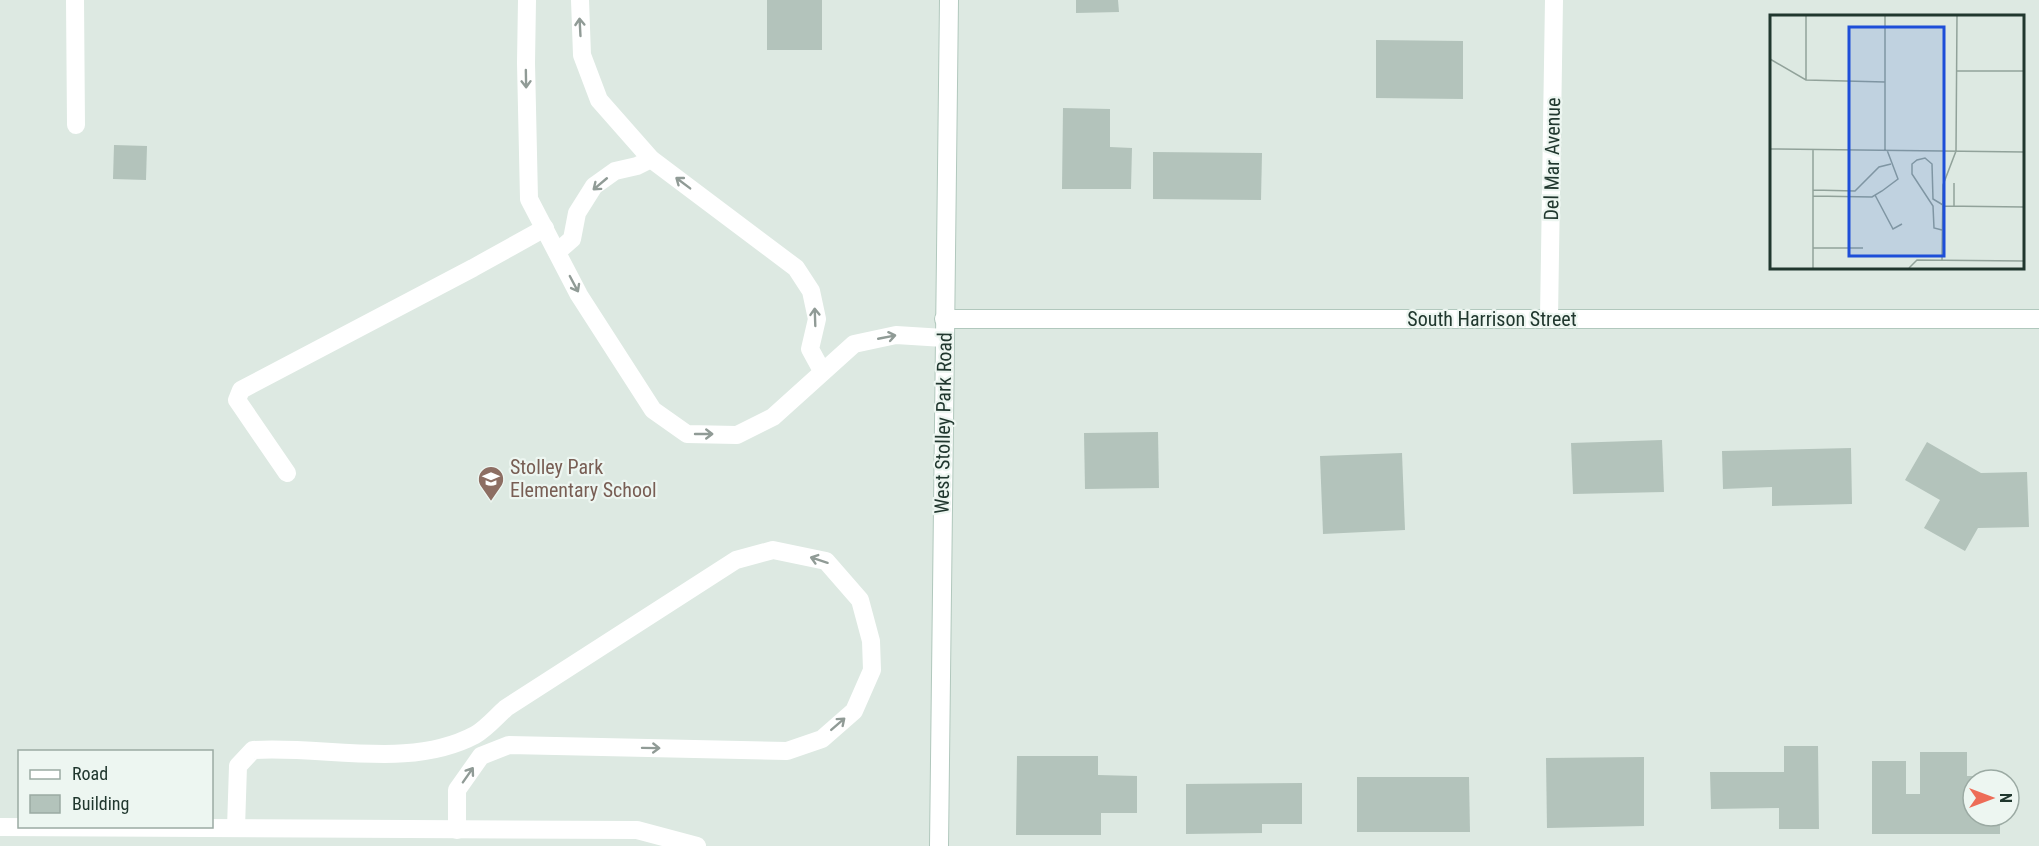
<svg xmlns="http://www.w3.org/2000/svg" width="2039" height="846" font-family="'Roboto Condensed',sans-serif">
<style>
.building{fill:#b3c3bb}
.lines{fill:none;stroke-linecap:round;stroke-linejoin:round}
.secondary-casing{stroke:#b1c8bd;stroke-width:20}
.service{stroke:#fff;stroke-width:18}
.minor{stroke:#fff;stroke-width:18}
.secondary{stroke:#fff;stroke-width:18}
.oneway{stroke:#909b96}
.labels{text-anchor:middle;stroke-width:4.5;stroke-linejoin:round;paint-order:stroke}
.street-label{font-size:20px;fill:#20372e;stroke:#edf6f1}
.education-label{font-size:20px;fill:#785e54;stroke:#edf6f1;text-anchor:start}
.inset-road{fill:none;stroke:#91a29a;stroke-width:1.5}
.view{fill:#1d4ed8;fill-opacity:0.15;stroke:#1d4ed8;stroke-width:3}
.inset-edge{fill:none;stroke:#20372e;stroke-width:3}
</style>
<rect width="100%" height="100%" fill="#dde9e2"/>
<!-- building -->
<g class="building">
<rect x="767" y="0" width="55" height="50"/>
<polygon points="1076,0 1118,0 1119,12 1076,13"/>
<polygon points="1376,40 1463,41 1463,99 1376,98"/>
<polygon points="1063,108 1110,109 1110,147 1132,148 1131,189 1062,189"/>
<polygon points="114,145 147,146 146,180 113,179"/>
<polygon points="1153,152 1262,153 1261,200 1153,199"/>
<polygon points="1158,432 1159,488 1085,489 1084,433"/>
<polygon points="1662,440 1664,492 1573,494 1571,443"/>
<polygon points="1927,442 1981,473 2027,472 2029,527 1978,528 1965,551 1924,528 1940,500 1905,480"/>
<polygon points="1851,448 1852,504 1772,506 1772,487 1723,489 1722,451"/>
<polygon points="1402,453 1405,530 1323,534 1320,456"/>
<polygon points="1784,746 1818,746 1819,829 1779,829 1779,808 1711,809 1710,772 1784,772"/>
<polygon points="1920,752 1967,752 1967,776 2000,776 2000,780 1973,780 1973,816 2000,816 2000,834 1872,834 1872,761 1906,761 1906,794 1920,794"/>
<polygon points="1017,756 1098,756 1098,775 1137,776 1137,813 1101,813 1101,835 1016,835"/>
<polygon points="1644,757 1644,826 1547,828 1546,758"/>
<polygon points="1357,777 1469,777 1470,832 1357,832"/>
<polygon points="1302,783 1302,824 1262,824 1262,833 1186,834 1186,784"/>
</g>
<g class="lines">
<!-- secondary casing -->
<g class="secondary-casing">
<g id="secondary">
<polyline points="944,319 2039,319"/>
<polyline points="939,846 949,0"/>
</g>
</g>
<!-- service -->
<g class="service">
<polyline points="75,0 76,125"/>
<polyline points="527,0 526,63 529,199 579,295 653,410 687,434 737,435 773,417 854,344 896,335 944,338"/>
<polyline points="580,0 582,55 599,100 651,159 796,268 811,291 817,319 810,349 822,371"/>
<polyline points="557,252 572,239 577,213 594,186 615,171 637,166 651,159"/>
<polyline points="287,473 237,400 241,390 473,268 545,228"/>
<path d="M 236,828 L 238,766 L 253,750 C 325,745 409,770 475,735 C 486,729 496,717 506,708 L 736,560 L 773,550 L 826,561 L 860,600 L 871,641 L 872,670 L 854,711 L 822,739 L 787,751 L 509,745 L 481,756 L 457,790 L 457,830"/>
</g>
<!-- minor -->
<g class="minor">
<polyline points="1549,318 1554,0"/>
<polyline points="0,827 637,830 697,846"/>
</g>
<!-- secondary -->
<use href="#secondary" class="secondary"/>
</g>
<!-- one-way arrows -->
<defs><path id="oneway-shaft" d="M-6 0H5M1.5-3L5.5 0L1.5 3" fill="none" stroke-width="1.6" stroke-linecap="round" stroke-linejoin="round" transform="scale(1.5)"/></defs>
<g class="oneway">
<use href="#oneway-shaft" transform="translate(580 27) rotate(-93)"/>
<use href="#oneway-shaft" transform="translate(526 79) rotate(89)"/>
<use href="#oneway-shaft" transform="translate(683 183) rotate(-143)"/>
<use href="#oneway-shaft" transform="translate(600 184) rotate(140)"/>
<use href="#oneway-shaft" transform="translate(574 284) rotate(62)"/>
<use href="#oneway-shaft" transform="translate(815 317) rotate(-92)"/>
<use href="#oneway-shaft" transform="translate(887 337) rotate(-11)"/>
<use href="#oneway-shaft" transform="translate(704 434)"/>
<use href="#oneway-shaft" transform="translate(819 560) rotate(-162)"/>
<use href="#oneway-shaft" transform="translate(838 724) rotate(-41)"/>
<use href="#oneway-shaft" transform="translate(651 748) rotate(1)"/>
<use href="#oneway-shaft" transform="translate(468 775) rotate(-55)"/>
</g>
<!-- icons -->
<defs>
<g id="school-pin" transform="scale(1.35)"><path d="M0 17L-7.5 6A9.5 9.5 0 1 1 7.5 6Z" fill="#8d6e63" stroke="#edf6f1"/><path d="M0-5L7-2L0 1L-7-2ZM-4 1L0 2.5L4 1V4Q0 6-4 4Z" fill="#fff"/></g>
</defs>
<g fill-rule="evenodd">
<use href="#school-pin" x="491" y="479"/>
</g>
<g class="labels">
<!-- street labels -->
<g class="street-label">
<text transform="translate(1552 159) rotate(-89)" y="7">Del Mar Avenue</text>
<text x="1492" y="326">South Harrison Street</text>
<text transform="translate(943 423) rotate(-89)" y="7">West Stolley Park Road</text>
</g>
<!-- education labels -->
<g class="education-label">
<text x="510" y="474">Stolley Park<tspan x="510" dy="23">Elementary School</tspan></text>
</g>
</g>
<!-- overview -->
<g transform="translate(1770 15)">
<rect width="254" height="254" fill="#dde9e2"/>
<path class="inset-road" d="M 0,44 L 36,65 L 115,67M 187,56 L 254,56M 36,65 L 36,0M 0,134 L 254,137M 43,134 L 43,253M 115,135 L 115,0M 43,175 L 85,176 L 109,152 L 121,149M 105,180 L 123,214 L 132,209M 43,181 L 102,182 L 112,176 L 128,164 L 117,135M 173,191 L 254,192M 184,191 L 184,168M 172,215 L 164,213 L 163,191 L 142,159 L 142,149 L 147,145 L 155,143 L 162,149 L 163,184 L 173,190M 43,233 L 93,233M 172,246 L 173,170 L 186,136 L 187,0M 139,253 L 147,245 L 254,246"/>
<path class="view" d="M 79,12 L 174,12 L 174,241 L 79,241 Z"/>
<rect width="254" height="254" class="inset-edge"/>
</g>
<!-- legend -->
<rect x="18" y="750" width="195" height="78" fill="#edf6f1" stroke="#9baaa3" stroke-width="1.5"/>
<rect x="30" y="770" width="30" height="9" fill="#ffffff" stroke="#9baaa3" stroke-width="1.5"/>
<text x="72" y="780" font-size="18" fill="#20372e">Road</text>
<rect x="30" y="795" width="30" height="18" fill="#b3c3bb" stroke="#9baaa3" stroke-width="1.5"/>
<text x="72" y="810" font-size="18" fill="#20372e">Building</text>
<!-- north arrow -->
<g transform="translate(1991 798) rotate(90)"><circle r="28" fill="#edf6f1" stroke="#9baaa3" stroke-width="1.5"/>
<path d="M0-4.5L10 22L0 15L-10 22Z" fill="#ed6c57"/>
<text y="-9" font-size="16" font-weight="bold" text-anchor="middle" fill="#20372e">N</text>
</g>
</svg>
